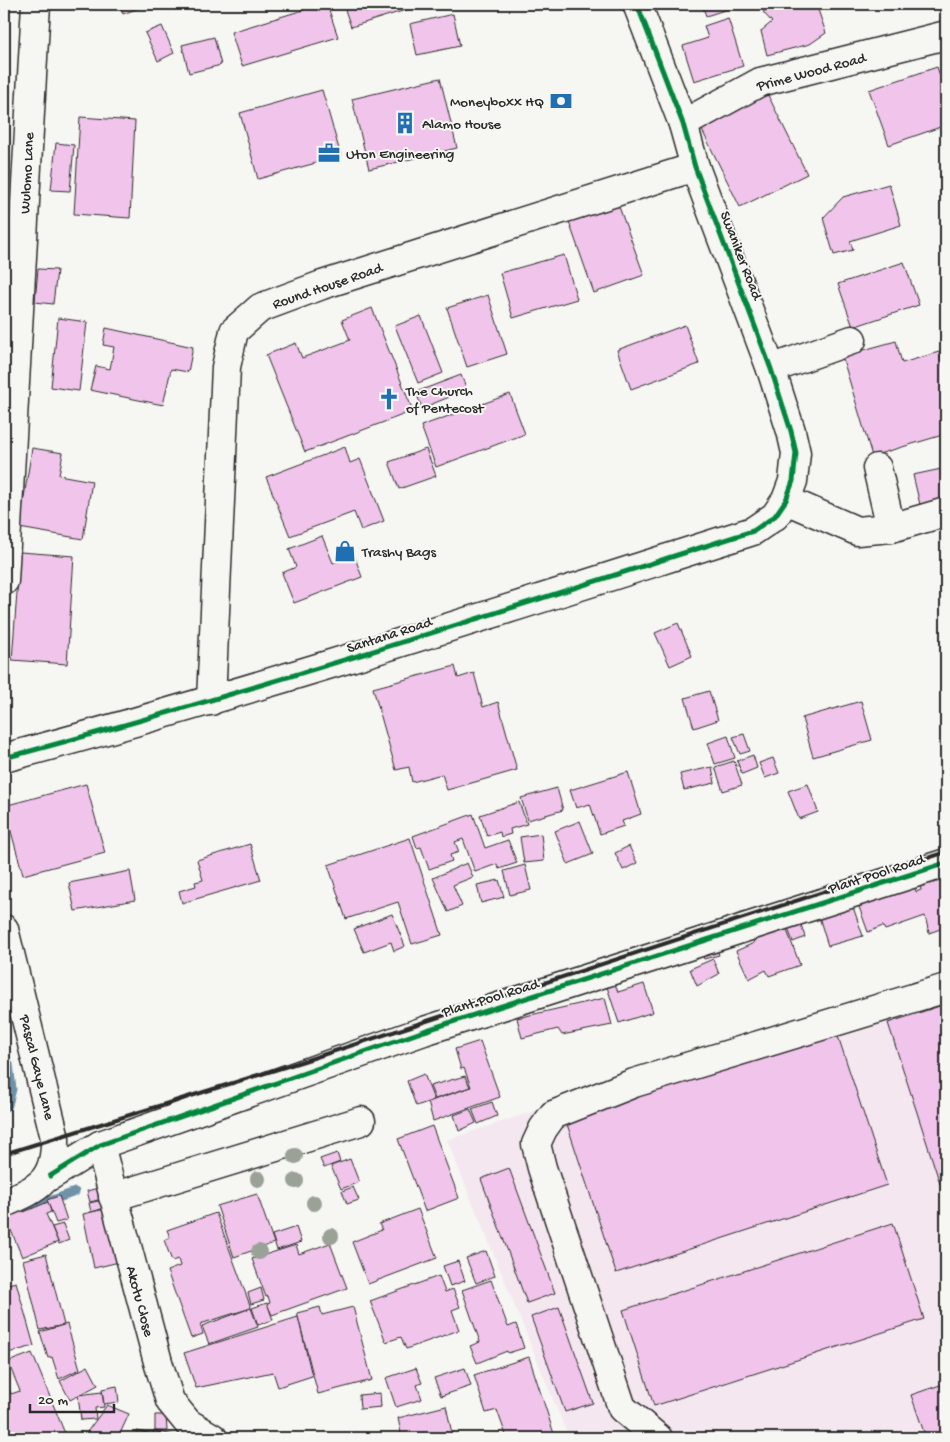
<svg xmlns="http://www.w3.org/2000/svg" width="950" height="1442" font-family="'Gochi Hand',sans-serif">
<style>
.built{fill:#f4e7f0}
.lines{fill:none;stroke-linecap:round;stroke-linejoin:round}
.stream{stroke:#6f92a9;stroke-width:9}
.building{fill:#f1c5eb;stroke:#2b2b2b}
.minor-casing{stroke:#2b2b2b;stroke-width:31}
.minor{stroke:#f6f6f2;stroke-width:28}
.rail{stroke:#2b2b2b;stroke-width:4}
.cycleway-casing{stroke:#f6f6f2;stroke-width:8}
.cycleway{stroke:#00873e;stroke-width:5}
.tree{fill:#9aa197}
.labels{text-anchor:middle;stroke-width:4;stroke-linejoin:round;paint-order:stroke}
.street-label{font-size:15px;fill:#2b2b2b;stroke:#f6f6f2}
.poi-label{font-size:15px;fill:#2b2b2b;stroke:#f6f6f2;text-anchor:start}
</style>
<rect width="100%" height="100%" fill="#f6f6f2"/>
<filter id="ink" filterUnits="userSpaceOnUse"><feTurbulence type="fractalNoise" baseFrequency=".02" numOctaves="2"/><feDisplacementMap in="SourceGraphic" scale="10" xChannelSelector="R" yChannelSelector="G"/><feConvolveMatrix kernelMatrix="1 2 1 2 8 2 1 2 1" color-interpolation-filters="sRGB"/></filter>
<g filter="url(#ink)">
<!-- built -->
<polygon class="built" points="946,975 946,1438 569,1438 447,1140"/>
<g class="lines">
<!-- stream -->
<g class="stream">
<polyline points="4,1108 8,1105 12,1089 9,1064"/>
<polyline points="4,1217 75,1192"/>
</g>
</g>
<!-- building -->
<g class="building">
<polygon points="119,4 149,4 123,14"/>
<polygon points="323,4 327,4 338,37 242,66 231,32"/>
<polygon points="343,4 407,4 409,9 351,27"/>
<polygon points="702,4 736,4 737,6 706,16"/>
<polygon points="775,4 816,4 826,33 810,44 767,55 761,31 772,22 763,12"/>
<polygon points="453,14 460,46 417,55 410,24"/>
<polygon points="728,18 743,66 694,81 683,46 708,38 704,26"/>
<polygon points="162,26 174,53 158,61 145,33"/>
<polygon points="214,37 221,65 189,73 182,45"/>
<polygon points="937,67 946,93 946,125 889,145 869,90"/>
<polygon points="440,78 457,148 369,169 352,99"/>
<polygon points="322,90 341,156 258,179 240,113"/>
<polygon points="767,93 807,174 740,207 700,126"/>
<polygon points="80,117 135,121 130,218 74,214"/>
<polygon points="56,143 74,145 70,191 51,190"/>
<polygon points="889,184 901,225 850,241 853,250 834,255 823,218 843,197"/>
<polygon points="618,204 644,275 594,293 569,222"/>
<polygon points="564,255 577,299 513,318 500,273"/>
<polygon points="904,262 919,305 853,327 838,284"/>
<polygon points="38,269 57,270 53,304 35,302"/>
<polygon points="488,295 507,354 467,367 447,308"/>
<polygon points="372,308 413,411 305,452 266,355 296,343 302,358 350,340 342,320"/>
<polygon points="421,316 443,373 418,383 395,326"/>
<polygon points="58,318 87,322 79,391 51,387"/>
<polygon points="685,325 699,364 631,389 617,350"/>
<polygon points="106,328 193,347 188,372 171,369 163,405 90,390 96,366 110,369 114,347 103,345"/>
<polygon points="896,341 902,363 939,352 946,376 946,434 872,456 842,356"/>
<polygon points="461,375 467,390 422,408 416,392"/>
<polygon points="510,394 525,434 436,467 421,426"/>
<polygon points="345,447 350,463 360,459 384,521 361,530 354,512 290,536 266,477"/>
<polygon points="32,448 63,453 59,475 92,481 83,539 19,528"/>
<polygon points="426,449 436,476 399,489 389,462"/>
<polygon points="946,468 946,503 921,509 913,475"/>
<polygon points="322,536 333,563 354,555 362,577 294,603 282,573 296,567 289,549"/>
<polygon points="20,552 74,556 67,664 12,660"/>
<polygon points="678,623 692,656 670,666 655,633"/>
<polygon points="455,666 458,678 474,673 483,707 498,702 517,770 447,790 442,774 412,782 409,767 396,770 373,688"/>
<polygon points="709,691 718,720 694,728 685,698"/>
<polygon points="861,701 872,740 813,757 802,718"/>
<polygon points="744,734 750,751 740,754 733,737"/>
<polygon points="728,736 735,758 715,764 708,743"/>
<polygon points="753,755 757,768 742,774 737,761"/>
<polygon points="773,758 779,773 765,778 759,763"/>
<polygon points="734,761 742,785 723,791 715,767"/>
<polygon points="712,767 715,783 684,790 680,774"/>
<polygon points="628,772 641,814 622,821 624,826 600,834 590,804 576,808 570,790"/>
<polygon points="86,784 105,853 23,875 4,806"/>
<polygon points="808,784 818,812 799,819 788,791"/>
<polygon points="557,788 563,810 528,820 521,798"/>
<polygon points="519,802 527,824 510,829 511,834 501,837 500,832 487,836 480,815"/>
<polygon points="473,814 485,848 508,840 517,863 499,869 497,864 475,872 463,839 455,842 459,852 450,855 452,861 429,869 421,847 417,848 413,836"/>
<polygon points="580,821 593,854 568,864 555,831"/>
<polygon points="541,834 544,861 524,863 520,837"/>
<polygon points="410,838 442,935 412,944 398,902 346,919 328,865"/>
<polygon points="250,844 261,880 182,903 179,891 196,886 195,882 203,880 197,860"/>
<polygon points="629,846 637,863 623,870 615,853"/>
<polygon points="467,863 473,877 453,885 462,906 448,912 433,878"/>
<polygon points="525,865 531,890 510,895 504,871"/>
<polygon points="130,871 135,900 75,911 69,883"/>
<polygon points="932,877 933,883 946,879 946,911 943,912 946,927 929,933 925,916 885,930 883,926 868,932 858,904 915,884 916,892 921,890 919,880"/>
<polygon points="499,880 504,897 481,903 477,885"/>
<polygon points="853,907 863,936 828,946 819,917"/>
<polygon points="392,914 405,946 394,951 391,942 364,952 354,929"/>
<polygon points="799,919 805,937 793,942 786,923"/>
<polygon points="785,925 800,965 769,976 766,970 749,979 736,951 754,943 752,938"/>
<polygon points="717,949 719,955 704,959 702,953"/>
<polygon points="713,959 719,974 697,986 690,969"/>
<polygon points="615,984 618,992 644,984 653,1012 619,1023 607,987"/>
<polygon points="605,998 612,1025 562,1035 558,1029 522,1038 517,1018"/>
<polygon points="946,1004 946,1202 888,1023"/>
<polygon points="835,1027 887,1185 616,1273 565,1118"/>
<polygon points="480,1041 500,1097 433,1121 428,1102 471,1087 464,1068 461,1069 455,1049"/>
<polygon points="424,1074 434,1100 416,1106 407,1081"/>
<polygon points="465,1076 470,1087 435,1099 430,1086"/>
<polygon points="492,1102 497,1116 478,1124 472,1109"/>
<polygon points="470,1109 476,1123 459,1131 454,1115"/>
<polygon points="432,1126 459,1198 425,1211 398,1139"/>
<polygon points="337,1153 340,1162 324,1168 320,1159"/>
<polygon points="350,1159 359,1182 341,1189 331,1166"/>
<polygon points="509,1168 555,1293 527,1303 481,1179"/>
<polygon points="353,1187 359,1200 347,1204 342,1191"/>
<polygon points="98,1188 102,1199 90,1202 87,1191"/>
<polygon points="257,1194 274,1243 234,1257 217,1206"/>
<polygon points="59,1196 67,1220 56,1223 47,1200"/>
<polygon points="103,1200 105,1208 91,1212 89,1203"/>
<polygon points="48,1202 51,1212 46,1214 58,1242 22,1257 6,1218 8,1217 7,1214 23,1208 24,1212"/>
<polygon points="105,1209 119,1262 94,1268 83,1214"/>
<polygon points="418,1209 437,1258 368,1284 352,1242 382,1230 379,1224"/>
<polygon points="216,1213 251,1308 200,1324 203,1334 191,1338 167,1271 180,1266 178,1259 172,1261 164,1240 170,1237 167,1230"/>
<polygon points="893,1223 924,1319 654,1406 623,1310"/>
<polygon points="63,1224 69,1240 59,1244 52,1227"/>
<polygon points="296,1227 301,1242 277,1250 272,1235"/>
<polygon points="330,1243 347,1288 272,1315 267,1304 270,1303 268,1296 266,1297 252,1259 296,1245 299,1254"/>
<polygon points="486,1251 495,1276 476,1283 466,1258"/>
<polygon points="46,1254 64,1325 40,1330 23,1260"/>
<polygon points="458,1261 465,1281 450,1286 443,1266"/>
<polygon points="439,1276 445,1292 453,1289 460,1307 452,1310 459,1330 406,1349 401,1337 386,1342 370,1301"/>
<polygon points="491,1280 508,1327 516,1324 524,1348 508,1353 507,1351 477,1363 470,1346 480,1342 462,1290"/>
<polygon points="16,1282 34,1346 4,1354 4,1285"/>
<polygon points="261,1288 264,1300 251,1304 248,1293"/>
<polygon points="267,1303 273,1320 258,1325 252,1308"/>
<polygon points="320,1307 322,1315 353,1307 372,1380 318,1394 297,1313"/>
<polygon points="559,1307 593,1403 565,1412 531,1317"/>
<polygon points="251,1308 258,1327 209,1344 202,1326"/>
<polygon points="298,1317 312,1376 278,1387 273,1372 196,1388 184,1353"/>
<polygon points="67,1324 80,1369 59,1379 52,1357 48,1358 40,1332"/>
<polygon points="32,1353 66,1436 59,1438 4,1438 4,1376 11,1394 20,1391 8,1362"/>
<polygon points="529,1357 555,1437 552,1438 507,1438 497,1410 486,1413 474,1375"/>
<polygon points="88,1366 98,1385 70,1400 60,1381"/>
<polygon points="416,1368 422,1383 417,1385 422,1399 396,1407 386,1378"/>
<polygon points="465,1368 471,1386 441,1396 434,1378"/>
<polygon points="946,1383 946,1438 926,1438 911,1395"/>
<polygon points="117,1386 119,1402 104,1404 102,1389"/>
<polygon points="102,1392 104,1407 95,1408 96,1419 81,1420 78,1395"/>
<polygon points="380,1393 381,1407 360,1409 359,1395"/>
<polygon points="107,1405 129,1414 118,1438 101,1438 87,1432"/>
<polygon points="446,1406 453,1438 402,1438 398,1418"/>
<polygon points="155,1415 166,1415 167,1431 155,1431"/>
<polygon points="137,1431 153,1434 152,1438 136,1438"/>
<polygon points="154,1431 179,1436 178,1438 152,1438"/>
</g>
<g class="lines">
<!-- minor casing -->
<g class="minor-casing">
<g id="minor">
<polyline points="683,124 760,82 946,35"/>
<polyline points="771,369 852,340"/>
<polyline points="877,468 891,528"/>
<polyline points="786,500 857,531 891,528 946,512"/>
<polyline points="4,581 36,4"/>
<polyline points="211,701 226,367 234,331 260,308 322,285 695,167"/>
<path d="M 4,758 C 256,691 504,610 753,531 L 775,516 L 786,500 L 793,481 L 796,453 L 791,431 L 771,369 L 695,167 L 683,124 L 637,4"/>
<path d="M 4,929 L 55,1138 C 56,1180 40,1188 4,1203"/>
<polyline points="100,1145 158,1362 170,1401 188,1423 213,1438"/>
<polyline points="50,1176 100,1145 424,1031 946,863"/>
<polyline points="113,1197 361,1121"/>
<polyline points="658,1438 622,1408 542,1168 536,1144 543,1129 553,1115 634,1083 946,988"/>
</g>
</g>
<!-- minor -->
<use href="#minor" class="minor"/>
<!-- rail -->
<polyline class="rail" points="4,1154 307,1060 946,852"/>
<!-- cycleway casing -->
<g class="cycleway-casing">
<g id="cycleway">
<path d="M 4,758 C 256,691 504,610 753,531 L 775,516 L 786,500 L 793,481 L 796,453 L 791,431 L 771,369 L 695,167 L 683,124 L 637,4"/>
<polyline points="50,1176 100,1145 424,1031 946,863"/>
</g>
</g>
<!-- cycleway -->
<use href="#cycleway" class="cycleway"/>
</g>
<!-- trees -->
<g class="tree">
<circle cx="295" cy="1156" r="8"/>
<circle cx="258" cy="1179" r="8"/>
<circle cx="296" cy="1181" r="8"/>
<circle cx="314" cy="1203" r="8"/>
<circle cx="331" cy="1236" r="8"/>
<circle cx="259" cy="1252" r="8"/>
</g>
</g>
<!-- icons -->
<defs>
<g id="bank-bare" transform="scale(1.725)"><path d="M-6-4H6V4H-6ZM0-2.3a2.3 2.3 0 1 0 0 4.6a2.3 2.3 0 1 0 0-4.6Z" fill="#1f6fb2" stroke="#f6f6f2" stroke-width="2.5" paint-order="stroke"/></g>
<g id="building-bare" transform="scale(1.725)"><path d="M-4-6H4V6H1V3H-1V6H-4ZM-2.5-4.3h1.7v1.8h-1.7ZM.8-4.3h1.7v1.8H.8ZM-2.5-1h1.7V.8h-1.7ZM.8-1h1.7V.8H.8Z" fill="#1f6fb2" stroke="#f6f6f2" stroke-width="2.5" paint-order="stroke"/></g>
<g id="office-bare" transform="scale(1.725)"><path d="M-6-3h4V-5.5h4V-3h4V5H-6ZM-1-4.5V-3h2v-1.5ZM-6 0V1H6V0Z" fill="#1f6fb2" stroke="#f6f6f2" stroke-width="2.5" paint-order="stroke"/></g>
<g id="church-bare" transform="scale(1.725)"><path d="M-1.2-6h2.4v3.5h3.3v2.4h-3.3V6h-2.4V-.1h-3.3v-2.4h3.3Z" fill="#1f6fb2" stroke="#f6f6f2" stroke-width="2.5" paint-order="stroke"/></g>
<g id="shop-bare" transform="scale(1.725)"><path d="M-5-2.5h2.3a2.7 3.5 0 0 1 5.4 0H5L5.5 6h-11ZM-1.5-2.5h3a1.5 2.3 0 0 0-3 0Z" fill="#1f6fb2" stroke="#f6f6f2" stroke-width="2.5" paint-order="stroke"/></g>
</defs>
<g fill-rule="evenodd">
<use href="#bank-bare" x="561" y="101"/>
<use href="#building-bare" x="405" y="123"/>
<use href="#office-bare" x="329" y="153"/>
<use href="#church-bare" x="389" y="399"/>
<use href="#shop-bare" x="345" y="551"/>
</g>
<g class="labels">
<!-- street labels -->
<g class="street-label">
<text transform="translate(811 71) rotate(-15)" y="5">Prime Wood Road</text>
<text transform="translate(26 173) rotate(-87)" y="5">Wulomo Lane</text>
<text transform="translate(742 255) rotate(69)" y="5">Swaniker Road</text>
<text transform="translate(327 285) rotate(-19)" y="5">Round House Road</text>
<text transform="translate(389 634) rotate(-18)" y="5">Santana Road</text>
<text transform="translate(876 873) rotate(-18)" y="5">Plant Pool Road</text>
<text transform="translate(490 997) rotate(-17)" y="5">Plant Pool Road</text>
<text transform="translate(38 1067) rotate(76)" y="5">Pascal Gaye Lane</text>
<text transform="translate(141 1301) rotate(75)" y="5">Akotu Close</text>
</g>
<!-- poi labels -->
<g class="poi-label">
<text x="544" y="106" text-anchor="end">Moneyboxx HQ</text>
<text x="422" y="128">Alamo House</text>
<text x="346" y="158">Uton Engineering</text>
<text x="406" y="395">The Church<tspan x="406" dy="17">of Pentecost</tspan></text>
<text x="362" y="556">Trashy Bags</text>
</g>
</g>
<!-- margin -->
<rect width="950" height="1442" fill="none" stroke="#f6f6f2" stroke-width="20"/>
<rect x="10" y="10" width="930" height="1422" fill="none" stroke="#2b2b2b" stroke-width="2" filter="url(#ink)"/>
<!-- scale -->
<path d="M30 1404v8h84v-8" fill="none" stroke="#2b2b2b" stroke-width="2.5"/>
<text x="38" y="1404" font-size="15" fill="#2b2b2b" stroke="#f6f6f2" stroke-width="4" paint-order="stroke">20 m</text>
</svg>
